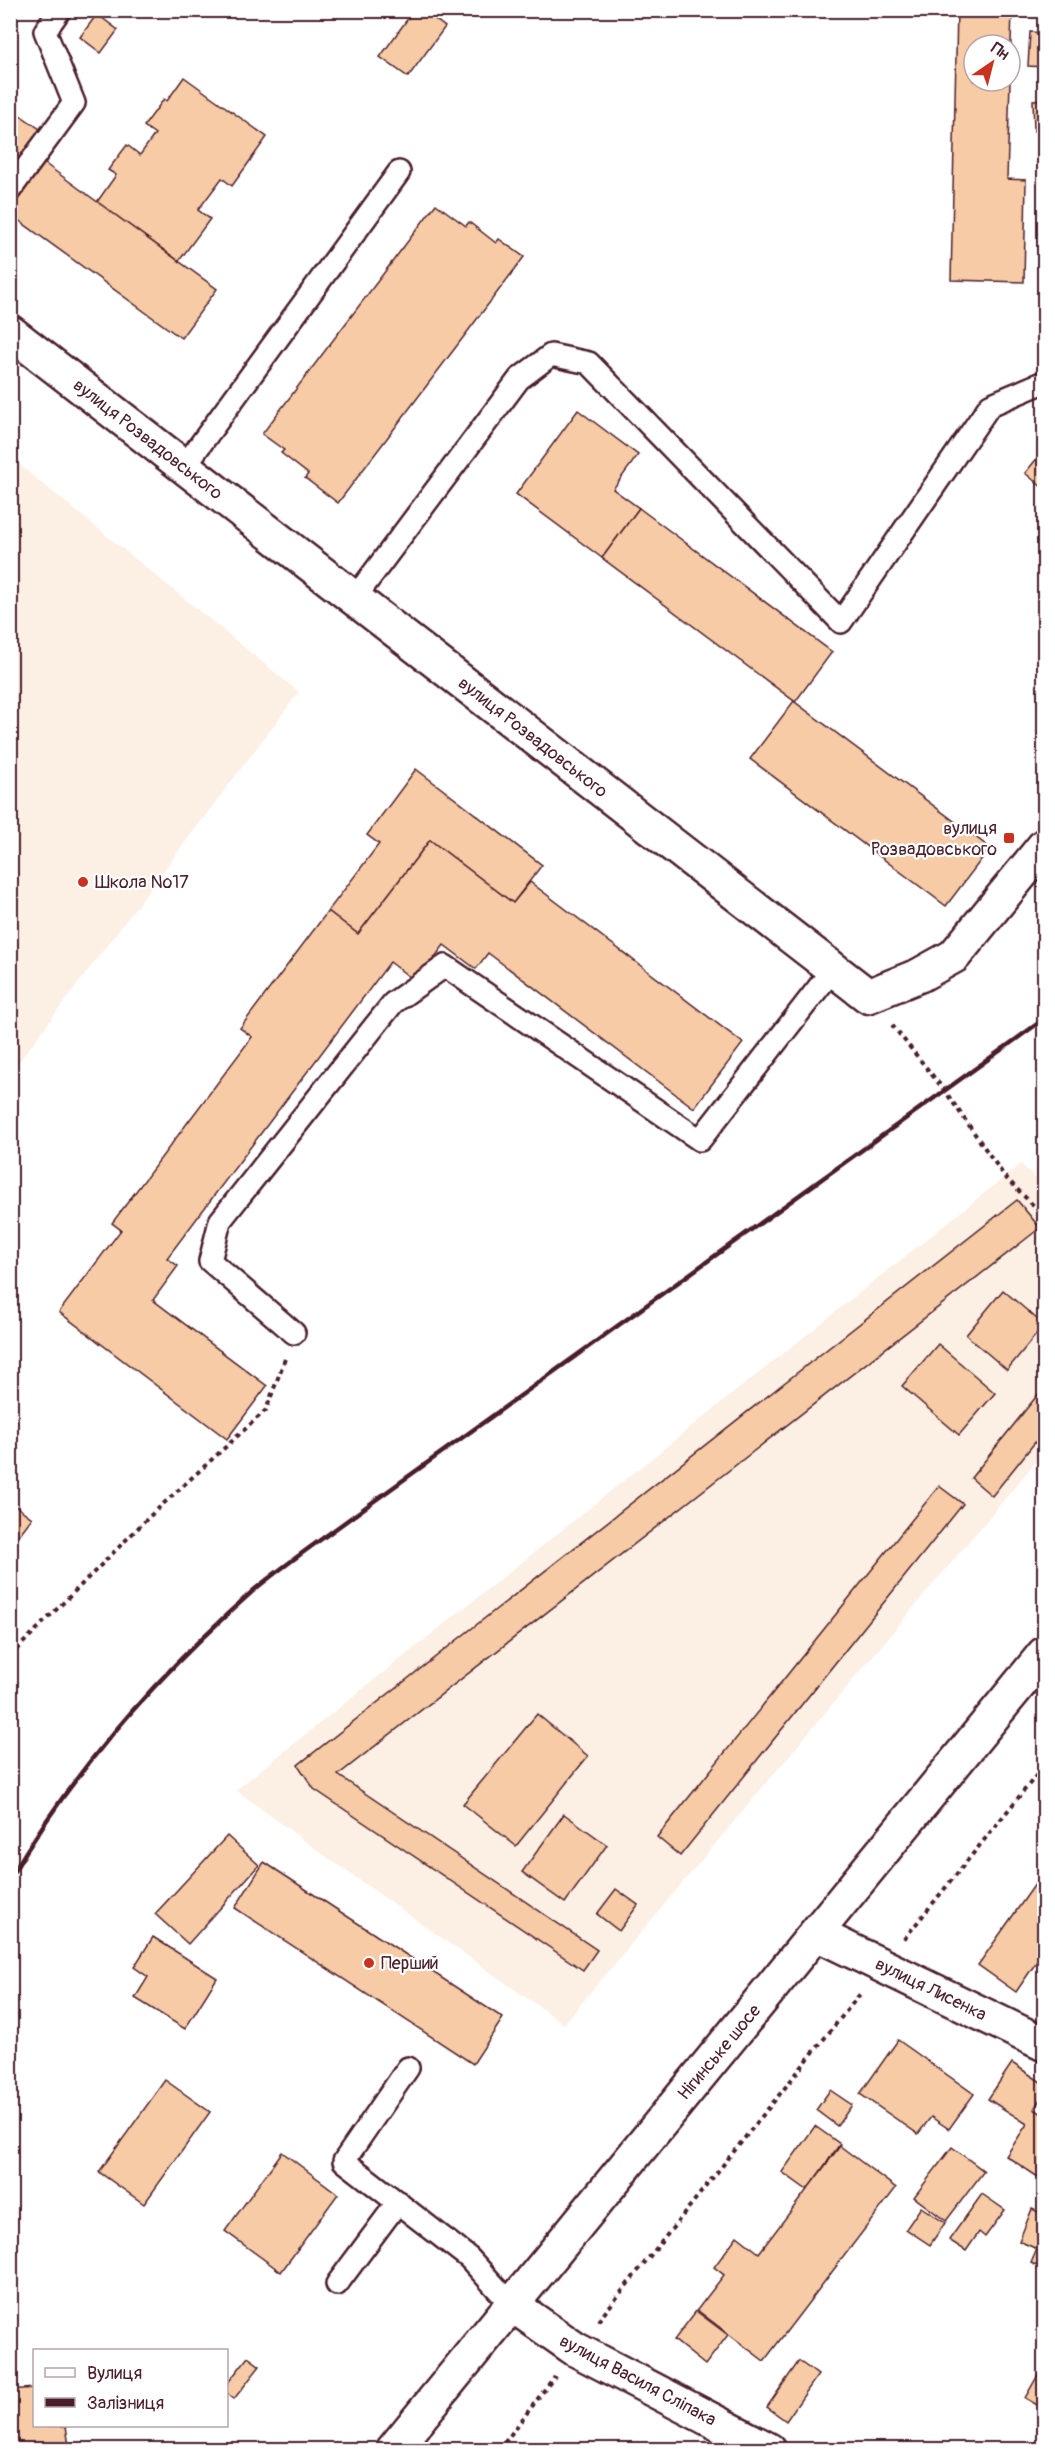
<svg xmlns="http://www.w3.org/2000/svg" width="1055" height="2460" font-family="Pangolin,sans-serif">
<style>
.built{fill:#fcefe4}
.building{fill:#f6cba5;stroke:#4a1f2b;stroke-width:1.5}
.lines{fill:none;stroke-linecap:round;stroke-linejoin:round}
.lane-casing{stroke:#4a1f2b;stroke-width:26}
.street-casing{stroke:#4a1f2b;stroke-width:38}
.secondary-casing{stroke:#4a1f2b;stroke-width:38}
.path{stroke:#4a1f2b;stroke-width:4;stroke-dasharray:4.5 4.5;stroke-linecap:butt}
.lane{stroke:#fff;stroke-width:21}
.street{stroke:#fff;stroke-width:33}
.secondary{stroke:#fff;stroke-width:33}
.rail{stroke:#4a1f2b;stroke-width:4.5}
.poi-dot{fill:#c8321e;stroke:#fff;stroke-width:2}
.labels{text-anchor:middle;stroke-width:4.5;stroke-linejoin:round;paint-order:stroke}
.street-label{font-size:18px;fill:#4a1f2b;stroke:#fff}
.poi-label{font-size:18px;fill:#4a1f2b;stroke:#fff;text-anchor:start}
</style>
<rect width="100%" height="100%" fill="#fff"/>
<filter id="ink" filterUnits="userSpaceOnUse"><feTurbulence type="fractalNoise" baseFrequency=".0167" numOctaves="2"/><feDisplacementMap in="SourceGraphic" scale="12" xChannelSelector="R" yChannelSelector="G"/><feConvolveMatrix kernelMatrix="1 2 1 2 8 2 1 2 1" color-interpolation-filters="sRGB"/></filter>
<g filter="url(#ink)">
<!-- built -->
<g class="built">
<polygon points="11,458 299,692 11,1072"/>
<polygon points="1021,1164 1044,1187 1044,1452 564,2024 328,1858 236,1790"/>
</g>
<!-- building -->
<g class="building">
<polygon points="414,10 423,10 445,27 408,77 380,57"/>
<polygon points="957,10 1012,10 1010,75 1010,45 974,45 974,81 1010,81 1007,179 1026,180 1024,282 951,280"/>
<polygon points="97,14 118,30 101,53 80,37"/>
<polygon points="1030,32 1044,33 1044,67 1028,66"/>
<polygon points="184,77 267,137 232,186 222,178 198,210 210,219 179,261 97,202 116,175 108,170 127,145 140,155 155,134 144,126 164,99 167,101"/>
<polygon points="1044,99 1044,131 1034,131 1033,100"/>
<polygon points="10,108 44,132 14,173 10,170"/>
<polygon points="44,163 217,289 181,338 10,214 10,209"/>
<polygon points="436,204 466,226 469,222 496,243 499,239 524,257 338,503 305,478 308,474 281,453 284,450 262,434"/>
<polygon points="578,410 638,455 613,489 639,508 602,558 516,494"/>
<polygon points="1044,450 1044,489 1025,473"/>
<polygon points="639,508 832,652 795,702 990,848 946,906 750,759 794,701 602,558"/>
<polygon points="416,769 542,865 513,903 430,840 358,934 328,911 379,844 367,835"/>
<polygon points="430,840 513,903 530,882 743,1043 694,1108 488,953 476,969 444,945 416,982 390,962 167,1258 178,1266 153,1300 267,1386 227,1439 59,1312 121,1230 112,1223 252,1037 240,1028 328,911 358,934"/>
<polygon points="1017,1200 1040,1228 338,1775 597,1950 583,1970 314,1789 298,1765"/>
<polygon points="1003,1290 1044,1325 1007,1370 966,1335"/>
<polygon points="938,1344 995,1393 959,1435 902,1386"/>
<polygon points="1044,1387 1044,1431 992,1496 971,1478"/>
<polygon points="939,1486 963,1504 680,1856 657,1837"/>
<polygon points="10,1502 32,1518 10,1547"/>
<polygon points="537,1714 588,1756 516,1846 463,1804"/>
<polygon points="564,1814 607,1845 565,1903 522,1872"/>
<polygon points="227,1836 259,1865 188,1944 155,1914"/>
<polygon points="264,1862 503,2018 473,2064 235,1908"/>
<polygon points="1038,1880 1044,1884 1044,1951 1016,1992 978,1965"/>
<polygon points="616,1889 638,1905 619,1931 597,1914"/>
<polygon points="153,1937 217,1978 185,2029 135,1998 148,1977 134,1967"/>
<polygon points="898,2040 974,2094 949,2129 931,2117 918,2134 860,2094"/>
<polygon points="1012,2063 1044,2084 1044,2093 1034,2109 1044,2115 1044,2181 1006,2156 1027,2124 988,2099"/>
<polygon points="165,2080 210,2112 144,2204 99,2172"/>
<polygon points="830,2090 852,2105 837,2126 816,2110"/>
<polygon points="815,2126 840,2144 807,2190 782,2172"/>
<polygon points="840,2146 896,2188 764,2361 697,2310 724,2275 714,2267 737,2236 759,2253"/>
<polygon points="952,2147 984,2171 946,2221 914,2197"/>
<polygon points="282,2152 338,2194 281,2272 225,2231"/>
<polygon points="982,2194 1005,2210 985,2237 979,2232 966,2251 949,2240"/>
<polygon points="921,2207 945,2223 930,2245 906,2229"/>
<polygon points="1032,2209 1044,2214 1044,2269 1031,2263 1037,2249 1019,2241"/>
<polygon points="696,2311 728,2335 705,2365 674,2340"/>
<polygon points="248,2357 260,2366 234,2399 226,2393 226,2385"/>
<polygon points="799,2361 818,2375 786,2421 767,2407"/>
<polygon points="1038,2375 1044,2379 1044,2409 1025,2398"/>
<polygon points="34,2388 34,2426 66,2426 69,2446 74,2450 10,2450 10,2390"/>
</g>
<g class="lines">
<!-- lane casing -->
<g class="lane-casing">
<g id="lane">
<polyline points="10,190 74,103 45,31 60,10"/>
<polyline points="184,467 399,172"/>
<polyline points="354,599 519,379 551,355 589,363 841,622 990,405 1044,382"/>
<polyline points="294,1333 210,1261 220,1221 393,1003 445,966 700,1140 833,969"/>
<polyline points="408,2068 344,2161 469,2258 511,2304"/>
<polyline points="337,2284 398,2202"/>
</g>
</g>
<!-- street casing -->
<g class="street-casing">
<g id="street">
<polyline points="817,1934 1044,2044"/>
<polyline points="511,2304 575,2349 769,2450"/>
</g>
</g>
<!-- secondary casing -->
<g class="secondary-casing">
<g id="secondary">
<polyline points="10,332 868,996 920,975 954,956 1044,846"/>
<polyline points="393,2450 1044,1654"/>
</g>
</g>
<!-- path -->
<g class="path">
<polyline points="892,1025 945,1091 1005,1177 1044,1216"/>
<polyline points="10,1656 150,1516 266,1410 285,1359"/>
<polyline points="904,1939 1044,1766"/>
<polyline points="598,2321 860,1994"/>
<polyline points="499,2450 555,2376"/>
</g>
<!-- lane -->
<use href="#lane" class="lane"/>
<!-- street -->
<use href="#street" class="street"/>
<!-- secondary -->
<use href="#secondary" class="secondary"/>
<!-- rail -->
<path class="rail" d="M 10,1878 C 74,1769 160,1673 254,1590 C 283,1566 315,1544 345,1522 L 1044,1019"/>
</g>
</g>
<!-- markers -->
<g class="poi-dot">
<rect x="1003" y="832" width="12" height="12" rx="3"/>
<circle cx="83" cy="882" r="6"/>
<circle cx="369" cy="1963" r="6"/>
</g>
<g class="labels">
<!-- street labels -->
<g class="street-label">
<text transform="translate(148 439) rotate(38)" y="6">вулиця Розвадовського</text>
<text transform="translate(533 737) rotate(38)" y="6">вулиця Розвадовського</text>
<text transform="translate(931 1989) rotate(26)" y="6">вулиця Лисенка</text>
<text transform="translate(719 2052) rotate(-50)" y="6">Нігинське шосе</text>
<text transform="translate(638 2380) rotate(28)" y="6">вулиця Василя Сліпака</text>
</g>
<!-- poi labels -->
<g class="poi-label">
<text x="997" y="834" text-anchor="end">вулиця<tspan x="997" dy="21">Розвадовського</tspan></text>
<text x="95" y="888">Школа №17</text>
<text x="381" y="1969">Перший</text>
</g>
</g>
<!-- margin -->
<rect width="1055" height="2460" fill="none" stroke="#fff" stroke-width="36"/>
<rect x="18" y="18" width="1019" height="2424" fill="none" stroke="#4a1f2b" stroke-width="2" filter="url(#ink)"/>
<!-- legend -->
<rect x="33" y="2349" width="195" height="78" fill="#ffffff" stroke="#b7a5aa" stroke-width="1.5"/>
<rect x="45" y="2368" width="30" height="9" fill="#ffffff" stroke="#b7a5aa" stroke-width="1.5"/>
<text x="87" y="2379" font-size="18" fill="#4a1f2b">Вулиця</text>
<rect x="45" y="2398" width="30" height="9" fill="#4a1f2b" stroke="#b7a5aa" stroke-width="1.5"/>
<text x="87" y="2409" font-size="18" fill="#4a1f2b">Залізниця</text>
<!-- north arrow -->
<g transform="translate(992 63) rotate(35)"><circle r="28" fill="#ffffff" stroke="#b7a5aa" stroke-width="1.5"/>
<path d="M0-4.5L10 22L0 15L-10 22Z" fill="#c8321e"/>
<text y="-9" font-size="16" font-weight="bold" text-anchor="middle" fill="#4a1f2b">Пн</text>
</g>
</svg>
